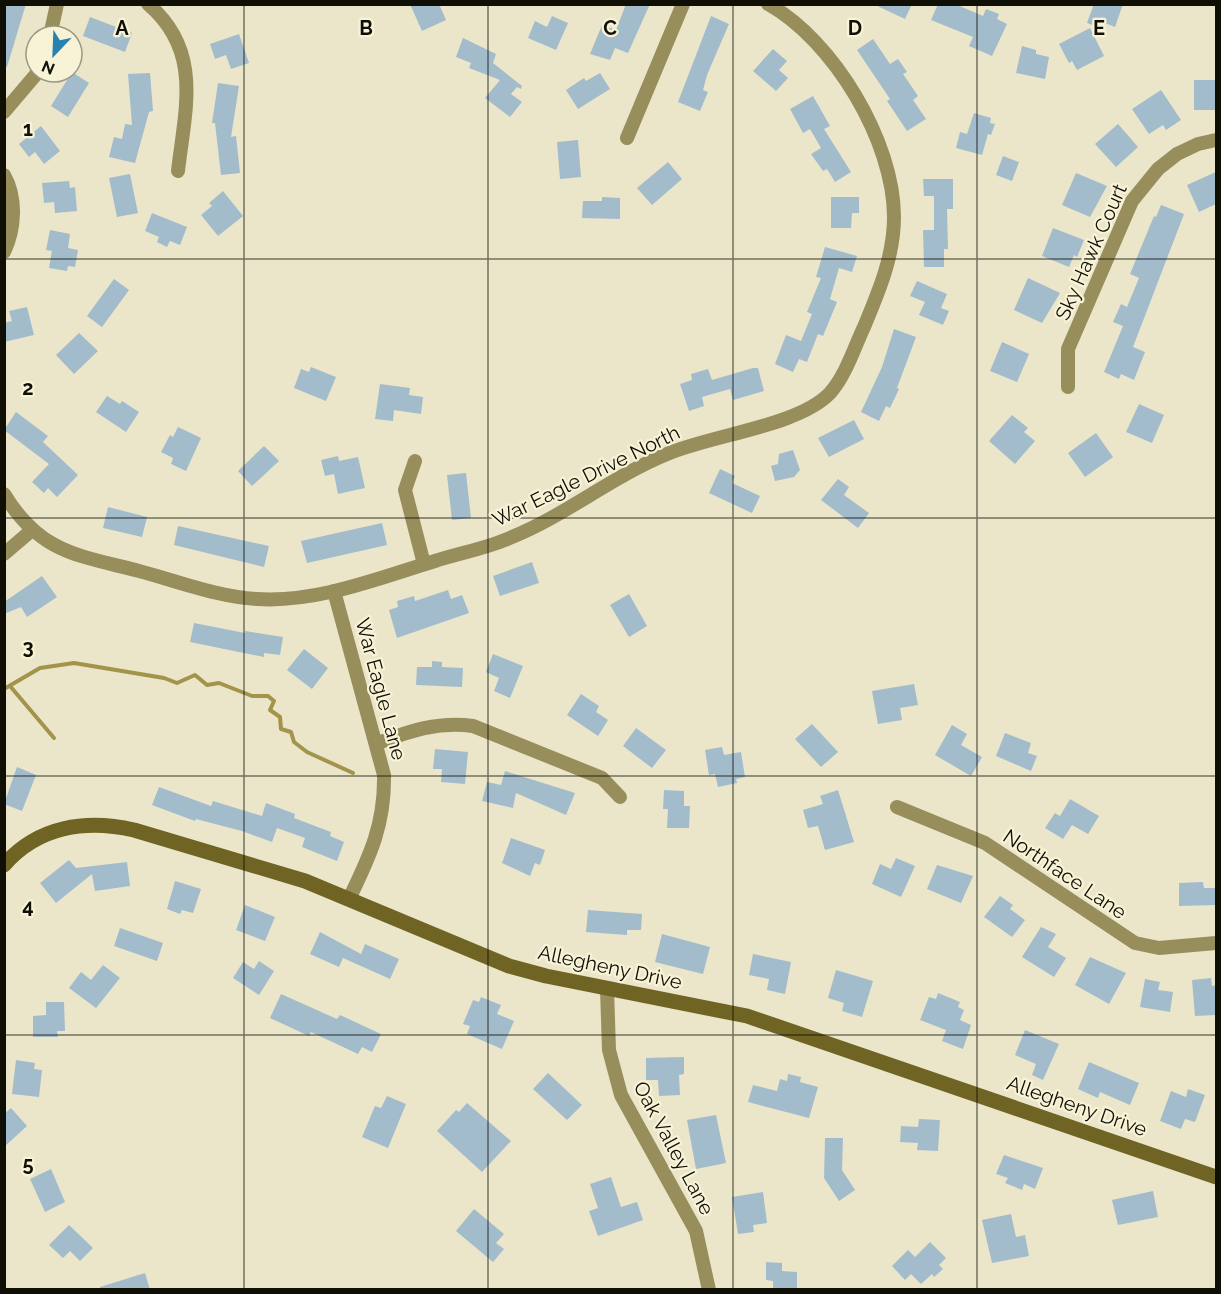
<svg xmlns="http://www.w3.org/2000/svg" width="1221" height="1294" font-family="Raleway,sans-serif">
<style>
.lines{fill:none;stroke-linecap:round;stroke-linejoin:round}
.stream{stroke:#a2944b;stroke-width:4}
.building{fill:#a2bccc}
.street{stroke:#978e5b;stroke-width:14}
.secondary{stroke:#6f6423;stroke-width:15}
.grid{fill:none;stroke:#100f06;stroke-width:1.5;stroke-opacity:0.55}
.labels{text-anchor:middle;stroke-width:4.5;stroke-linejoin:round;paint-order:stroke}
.street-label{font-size:20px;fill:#100f06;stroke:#f8f3d7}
.grid-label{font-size:20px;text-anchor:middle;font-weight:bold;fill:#100f06;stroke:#f8f3d7;stroke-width:4.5;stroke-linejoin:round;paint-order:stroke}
</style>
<rect width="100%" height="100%" fill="#ebe6ca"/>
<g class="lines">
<!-- stream -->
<g class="stream">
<polyline points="10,686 54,738"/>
<polyline points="4,689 40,668 74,663 164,678 177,683 195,675 207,685 219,683 252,696 268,696 274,701 270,710 280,717 281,729 291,732 294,742 307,752 353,773"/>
</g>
</g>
<!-- building -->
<g class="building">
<polygon points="4,4 26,4 7,67 4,66"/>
<polygon points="410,4 439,4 446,20 422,31"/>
<polygon points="626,4 650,4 628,53 615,48 610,60 590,54 602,25 616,30"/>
<polygon points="873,4 912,4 905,19"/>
<polygon points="938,4 955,4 983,16 986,9 999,14 997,19 1007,24 992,56 969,46 973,37 931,20"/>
<polygon points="1094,4 1123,4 1115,27 1105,23 1103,29 1087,23"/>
<polygon points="552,16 568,23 556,50 528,38 535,21 547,27"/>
<polygon points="711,16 729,24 707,75 703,90 708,92 700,111 678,102"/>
<polygon points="90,17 132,33 125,52 83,36"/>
<polygon points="1090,28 1104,56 1077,70 1072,61 1069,63 1059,44"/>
<polygon points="239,34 249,63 231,69 226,55 215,59 210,44"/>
<polygon points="463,38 496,54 493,63 522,86 521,89 517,87 511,94 522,102 510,117 485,98 500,80 469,68 471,63 456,57"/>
<polygon points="873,39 890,64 898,59 907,72 903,74 918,96 913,100 926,119 907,131 887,101 890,99 857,50"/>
<polygon points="1022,46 1036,50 1036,54 1049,57 1045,79 1016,73"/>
<polygon points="773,49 787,61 779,70 788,78 776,91 753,71"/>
<polygon points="72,72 89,83 68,117 51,106"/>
<polygon points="150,73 153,111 149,112 135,163 109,157 114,137 122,139 125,124 132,125 128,74"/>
<polygon points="600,73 610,89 578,109 566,90 584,78 586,81"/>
<rect x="1194" y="80" width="22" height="30"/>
<polygon points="218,83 239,86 231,137 236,136 240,173 221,175 215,123 212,123"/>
<polygon points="1161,90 1181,120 1166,130 1163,125 1149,134 1132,109"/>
<polygon points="813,96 830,126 824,129 851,172 835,182 827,169 823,171 811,154 821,148 810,129 803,133 790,109"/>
<polygon points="974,113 991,118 990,123 995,124 991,135 988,134 982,155 956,148 960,132 967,134"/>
<polygon points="1118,124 1138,147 1116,167 1095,144"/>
<polygon points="41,126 60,151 44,164 35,152 29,157 19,144"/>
<polygon points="578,140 581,177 560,179 557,142"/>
<polygon points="1003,156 1019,162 1012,181 996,175"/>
<polygon points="668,162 682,179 652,205 637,188"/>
<polygon points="1216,172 1216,204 1199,212 1187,185"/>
<polygon points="1076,173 1107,186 1090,217 1062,205"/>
<polygon points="130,174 138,213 117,217 109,178"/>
<polygon points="923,179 953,179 953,209 947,209 948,249 944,249 944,267 924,267 923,230 934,230 934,196 924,196"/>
<polygon points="69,181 70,188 75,187 77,211 55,213 54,202 44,203 42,183"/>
<polygon points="223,191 243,216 218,236 201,215 212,206 209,203"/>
<polygon points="602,197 620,198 620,219 582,218 583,201 602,201"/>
<polygon points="831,197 859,197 859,213 852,213 851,228 831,228"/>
<polygon points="1161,205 1184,214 1133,347 1145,352 1134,380 1121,374 1119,379 1104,372 1123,326 1113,322 1121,304 1127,307 1139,278 1130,274 1154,216 1156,217"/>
<polygon points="152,213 187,227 180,245 170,241 167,247 157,242 159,237 145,231"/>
<polygon points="1053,228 1084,240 1077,257 1074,255 1069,267 1042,256"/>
<polygon points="50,230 70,234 68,248 78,250 75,267 68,266 67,271 49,268 52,251 46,250"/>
<polygon points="825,247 857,256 852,272 839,268 830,299 837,302 823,336 818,334 807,362 799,359 793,372 775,364 786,335 801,341 812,314 807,312 821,278 816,277"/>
<polygon points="1028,278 1060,293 1042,323 1014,310"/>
<polygon points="114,279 129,290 102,327 87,316"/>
<polygon points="917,281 947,294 941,308 949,311 943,325 919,315 925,302 910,296"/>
<polygon points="27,307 34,335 4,342 4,323 12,321 9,311"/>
<polygon points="894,329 916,337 897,388 899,389 890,408 886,406 879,421 861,412 882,367"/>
<polygon points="79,333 98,351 74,374 56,355"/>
<polygon points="1002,342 1029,354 1017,382 990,371"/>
<polygon points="311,367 336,377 326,401 294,388 301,369 309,372"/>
<polygon points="753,368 758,368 764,391 733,400 730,389 702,397 704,406 689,411 680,384 692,380 691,374 708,369 712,380"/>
<polygon points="380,384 410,388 409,395 423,397 421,414 394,410 393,421 375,419"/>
<polygon points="107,396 120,404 122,401 139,412 126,432 96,412"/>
<polygon points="1139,404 1164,415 1152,443 1126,432"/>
<polygon points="16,412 48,436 43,442 78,475 57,497 48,488 44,493 32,482 49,464 4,430"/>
<polygon points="1012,415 1028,428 1024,432 1035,441 1015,464 989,441"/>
<polygon points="854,420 864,439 829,457 818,438"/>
<polygon points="178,427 201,438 186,471 171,464 173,458 161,452 170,435 173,437"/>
<polygon points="1096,433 1113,457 1085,477 1068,453"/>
<polygon points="264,446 279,461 252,486 238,471"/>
<polygon points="793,450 800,470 794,477 775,481 771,466 778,464 779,454"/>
<polygon points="338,456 339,461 358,457 365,488 338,494 334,474 325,476 321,460"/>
<polygon points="720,469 735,476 732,483 760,496 752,513 709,493"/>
<polygon points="466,473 471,518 452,520 447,475"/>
<polygon points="838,479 849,487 844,495 869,513 858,528 821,500"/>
<polygon points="108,507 147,517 142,537 103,528"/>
<polygon points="382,523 387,545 307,563 301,541"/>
<polygon points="178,526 269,546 264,567 174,545"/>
<polygon points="532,562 539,583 500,596 493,576"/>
<polygon points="42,576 57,597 27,617 21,607 4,614 4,602"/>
<polygon points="448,590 451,599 462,595 469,613 397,638 389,610 398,607 397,601 414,596 415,601"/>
<polygon points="629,594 647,626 629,637 610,605"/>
<polygon points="194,623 245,633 245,631 283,637 280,655 264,653 264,657 190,642"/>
<polygon points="304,649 328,668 312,689 287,670"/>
<polygon points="493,654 523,666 510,698 494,691 499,678 486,672"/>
<polygon points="432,661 442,662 442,667 463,668 462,687 416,685 417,667 432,667"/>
<polygon points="914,684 918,705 900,708 902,720 878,724 872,691"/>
<polygon points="581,694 599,706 596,712 608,720 598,736 567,715"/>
<polygon points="812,724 838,752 821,767 795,739"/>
<polygon points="952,725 967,734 961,745 982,757 971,776 935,755"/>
<polygon points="636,728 666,750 652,768 623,746"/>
<polygon points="1005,733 1031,743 1028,753 1037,756 1031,771 996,756"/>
<polygon points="722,747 724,755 741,752 745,777 736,779 737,783 718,787 715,774 709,775 705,750"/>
<polygon points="435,749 468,752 465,784 441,782 442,769 433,769"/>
<polygon points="17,767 36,775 22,811 4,804"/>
<polygon points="505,771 575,793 566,815 516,793 513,808 482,801 487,782 501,785"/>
<polygon points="159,787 211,806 213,801 262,816 266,803 295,814 294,818 331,832 330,836 344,842 337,861 302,847 305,838 277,828 272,842 242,831 196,819 195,821 152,805"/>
<polygon points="664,790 684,791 684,806 690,806 689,828 667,828 668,809 663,809"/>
<polygon points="838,790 854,842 825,850 818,826 808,828 803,810 823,804 820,796"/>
<polygon points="1070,799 1099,816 1088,834 1072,825 1063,839 1045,828 1055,813 1060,816"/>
<polygon points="511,838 545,850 540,865 535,863 530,876 502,863"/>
<polygon points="896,858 915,866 901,897 872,884 880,864 891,869"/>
<polygon points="69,860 76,868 127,862 130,886 95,891 92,874 56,903 40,883"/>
<polygon points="937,865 973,876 961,903 927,889"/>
<polygon points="175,881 201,889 193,913 182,910 180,914 167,909"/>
<polygon points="1203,882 1204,888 1216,888 1216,905 1179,906 1179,883"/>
<polygon points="1000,896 1013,905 1010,909 1025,920 1012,937 984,917"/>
<polygon points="245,905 275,917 265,941 236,930"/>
<polygon points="588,910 642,914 641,930 627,930 627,935 586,932"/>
<polygon points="1041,927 1056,934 1048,947 1066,958 1054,977 1022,957"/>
<polygon points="120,928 163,943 157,961 114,946"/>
<polygon points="320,932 361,954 365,944 399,959 390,979 343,958 339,967 310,954"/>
<polygon points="662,934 710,947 703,974 655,962"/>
<polygon points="753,954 791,962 785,994 767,990 769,979 749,975"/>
<polygon points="1090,957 1126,973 1109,1004 1075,985"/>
<polygon points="259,961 274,971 259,995 233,978 243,962 254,969"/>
<polygon points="103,965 120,978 96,1008 69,988 81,972 91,980"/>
<polygon points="836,970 873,981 862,1017 842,1011 844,1003 828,998"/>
<polygon points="1211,978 1212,986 1216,985 1215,1015 1195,1016 1192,980"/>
<polygon points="1145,979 1160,982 1158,990 1173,992 1170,1012 1140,1007"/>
<polygon points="938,993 960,1002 958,1007 964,1010 960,1020 971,1025 963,1049 942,1041 946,1030 920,1020 929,997 936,999"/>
<polygon points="281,994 337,1019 340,1015 381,1034 372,1052 362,1047 358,1054 311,1032 309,1036 270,1018"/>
<polygon points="481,997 501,1005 497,1014 514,1021 502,1049 467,1034 470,1026 463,1024 473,1000 479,1002"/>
<polygon points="46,1002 64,1002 65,1031 57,1031 58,1037 33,1037 33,1016 46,1015"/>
<polygon points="1025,1030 1059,1044 1043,1080 1032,1075 1036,1064 1015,1055"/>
<polygon points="684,1057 684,1074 679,1075 680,1095 659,1096 658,1080 646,1080 646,1058"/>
<polygon points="16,1060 35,1063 34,1069 42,1070 39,1097 12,1094"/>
<polygon points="1089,1062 1139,1083 1130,1105 1100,1092 1098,1098 1078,1089"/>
<polygon points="548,1073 582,1105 567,1120 533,1089"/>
<polygon points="788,1074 801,1077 800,1082 818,1087 809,1118 748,1102 753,1085 777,1091 780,1079 787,1081"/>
<polygon points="1188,1089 1205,1095 1195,1122 1185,1119 1181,1129 1160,1121 1171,1091 1186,1097"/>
<polygon points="387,1096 406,1104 388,1148 362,1137 375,1106 381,1108"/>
<polygon points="467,1103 511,1141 482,1172 437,1131 456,1110 459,1112"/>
<polygon points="11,1108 27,1126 4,1147 4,1114"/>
<polygon points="716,1115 726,1163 696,1169 687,1120"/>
<polygon points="919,1119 940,1120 938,1151 917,1150 918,1143 900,1142 901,1126 918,1127"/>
<polygon points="825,1138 843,1138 842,1170 855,1190 839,1201 824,1178"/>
<polygon points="1004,1155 1043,1168 1035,1189 1024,1184 1022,1190 1005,1183 1008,1178 996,1174"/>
<polygon points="51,1169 65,1202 45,1212 30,1179"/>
<polygon points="611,1177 621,1207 637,1202 643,1220 598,1236 589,1211 598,1208 590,1184"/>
<polygon points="1153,1191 1158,1217 1118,1225 1112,1200"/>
<polygon points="763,1192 767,1223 753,1225 754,1232 738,1234 732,1197"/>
<polygon points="474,1209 504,1234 496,1243 504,1249 493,1262 456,1231"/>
<polygon points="1011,1214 1016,1237 1025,1235 1029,1256 992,1263 982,1220"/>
<polygon points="69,1225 93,1248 80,1261 70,1251 63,1258 49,1245"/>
<polygon points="930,1242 946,1258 939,1265 943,1269 934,1277 932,1274 921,1284 911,1274 905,1280 892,1266 908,1250 915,1257"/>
<polygon points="766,1262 782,1263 782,1271 797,1272 797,1290 773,1290 773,1281 766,1280"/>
<polygon points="145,1273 150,1290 100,1290 100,1287"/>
</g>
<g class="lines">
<!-- street -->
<g class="street">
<path d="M 148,4 C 203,51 185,109 178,171"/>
<polyline points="50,36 57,4"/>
<polyline points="4,112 38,72"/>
<polyline points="627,138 683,4"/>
<path d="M 4,175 C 17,198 15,229 4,252"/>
<polyline points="1068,387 1068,349 1132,201 1158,169 1177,154 1198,144 1216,140"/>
<polyline points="415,461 405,490 424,564"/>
<path d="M 4,494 C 40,553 77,555 139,571 C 177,581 218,597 257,599 C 317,603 379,578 435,561 C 460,553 488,548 512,537 C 566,515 613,476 667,454 C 711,435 799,426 830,393 C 846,375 854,348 864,327 C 879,291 894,256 894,217 C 894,141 833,40 768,4"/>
<polyline points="4,554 32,530"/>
<path d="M 334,591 L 384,775 C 385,824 370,856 349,899"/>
<path d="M 378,743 C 410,731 438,721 473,726 L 602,778 L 620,797"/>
<polyline points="897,807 985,843 1135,943 1159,948 1216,943"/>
<polyline points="607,989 609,1050 621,1095 696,1231 709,1290"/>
</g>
<!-- secondary -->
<path class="secondary" d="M 4,865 C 38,826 86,819 134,830 L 305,881 L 509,966 L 546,976 L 747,1016 L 1216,1177"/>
</g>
<!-- grid -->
<path class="grid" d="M 244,4 L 244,1290M 488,4 L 488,1290M 733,4 L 733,1290M 977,4 L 977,1290M 4,259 L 1216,259M 4,518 L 1216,518M 4,776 L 1216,776M 4,1035 L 1216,1035"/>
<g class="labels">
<!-- street labels -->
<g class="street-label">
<text transform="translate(1091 252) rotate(-66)" y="7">Sky Hawk Court</text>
<text transform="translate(586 476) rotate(-26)" y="7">War Eagle Drive North</text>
<text transform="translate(381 689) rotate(75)" y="7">War Eagle Lane</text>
<text transform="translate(1065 874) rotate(34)" y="7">Northface Lane</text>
<text transform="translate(610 967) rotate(12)" y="7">Allegheny Drive</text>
<text transform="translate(1077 1106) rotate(19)" y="7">Allegheny Drive</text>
<text transform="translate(674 1148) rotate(62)" y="7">Oak Valley Lane</text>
</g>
</g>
<g class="grid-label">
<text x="122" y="35">A</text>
<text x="366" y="35">B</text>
<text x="610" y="35">C</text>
<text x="855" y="35">D</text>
<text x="1099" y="35">E</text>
<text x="28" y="136">1</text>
<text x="28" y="395">2</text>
<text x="28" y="654">3</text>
<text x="28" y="913">4</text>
<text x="28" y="1171">5</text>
</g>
<!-- border -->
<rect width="1221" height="1294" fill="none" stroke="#100f06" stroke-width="12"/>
<!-- north arrow -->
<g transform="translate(54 54) rotate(203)"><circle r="28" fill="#f8f3d7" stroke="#9b9883" stroke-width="1.5"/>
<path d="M0-4.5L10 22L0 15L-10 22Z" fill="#2782af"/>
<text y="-9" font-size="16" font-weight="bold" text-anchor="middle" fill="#100f06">N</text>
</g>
</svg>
